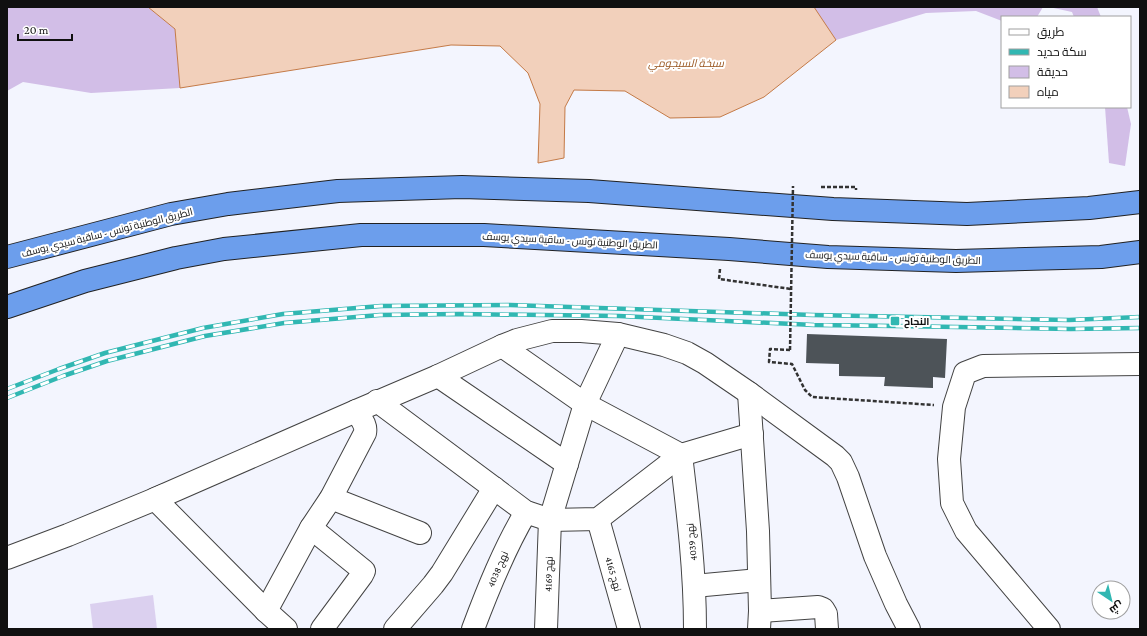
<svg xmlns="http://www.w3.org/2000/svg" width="1147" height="636" font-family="'Crimson Pro',Cairo,serif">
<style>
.green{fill:#d2bee7}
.pitch{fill:#dbd0ef}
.water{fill:#f2d0bb;stroke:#c47a47}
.building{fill:#4d5358}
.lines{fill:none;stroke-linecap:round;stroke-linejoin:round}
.minor-casing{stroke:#434343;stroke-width:24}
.trunk-casing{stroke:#212121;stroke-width:24}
.path{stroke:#323232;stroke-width:2.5;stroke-dasharray:4 2;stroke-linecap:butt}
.minor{stroke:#fff;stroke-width:22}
.trunk{stroke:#6c9eec;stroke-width:22}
.rail-casing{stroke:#31b7b2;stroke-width:4.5}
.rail{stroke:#fff;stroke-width:3;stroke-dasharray:9;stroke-linecap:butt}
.path-bridge{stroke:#323232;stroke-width:2.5;stroke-dasharray:4 2;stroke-linecap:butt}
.poi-dot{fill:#31b7b2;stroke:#fff;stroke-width:1.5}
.labels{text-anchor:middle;stroke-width:4;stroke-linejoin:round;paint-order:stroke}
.street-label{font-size:10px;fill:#101010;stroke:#fff}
.poi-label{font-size:10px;font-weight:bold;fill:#101010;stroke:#fff;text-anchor:start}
.water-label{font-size:11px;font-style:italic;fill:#9a5721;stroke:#fff}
</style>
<rect width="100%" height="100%" fill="#f3f5fe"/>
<!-- green -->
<g class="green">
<polygon points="7,7 148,7 175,29 180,88 91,93 23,82 7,91"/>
<polygon points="814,7 1043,7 1037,17 1002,17 1002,21 976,11 926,13 836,40"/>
<polygon points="1049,7 1097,7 1101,17 1074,17 1072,12"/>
<polygon points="1105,107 1127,107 1131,124 1125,166 1109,163"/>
</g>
<!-- pitch -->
<polygon class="pitch" points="153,595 157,629 93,629 90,604"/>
<!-- water -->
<polygon class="water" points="148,7 814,7 836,40 764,97 720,117 670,118 625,91 574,90 565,107 564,158 538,163 540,104 528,73 500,46 451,45 180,88 175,29"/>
<!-- building -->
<polygon class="building" points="807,334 947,339 945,378 933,377 933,388 884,386 885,377 839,376 839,364 806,363"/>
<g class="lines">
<!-- minor casing -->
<g class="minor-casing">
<g id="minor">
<path d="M 502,346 L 585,404 L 681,455 C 688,513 695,570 695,629"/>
<polyline points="438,376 567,464"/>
<polyline points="749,393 758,531 760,611 759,629"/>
<polyline points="377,401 526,512 550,520 598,519 681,455 752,434"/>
<polyline points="331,498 420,533"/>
<polyline points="598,519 629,629"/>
<polyline points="311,528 364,571 362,575 322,629"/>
<polyline points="7,558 68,535 165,495"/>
<polyline points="694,586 759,580"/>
<path d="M 266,611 L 311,528 L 331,498 L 365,433 C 367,424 360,418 356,411"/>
<polyline points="760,611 818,607 823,609 826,614 827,629"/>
<polyline points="286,629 266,611 155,499 356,411 438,376 502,346 517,340 552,331 581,331 618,334 664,345 687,353 705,363 749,393 835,456 841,462 848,477 875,556 896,604 909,629"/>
<polyline points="395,629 433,585 442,573 494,488"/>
<path d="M 473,629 C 488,589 504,549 526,512"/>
<polyline points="546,629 550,520 585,404 618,334"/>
<polyline points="1049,629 966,531 952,503 949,459 954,407 965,373 983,366 1140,364"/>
</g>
</g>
<!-- trunk casing -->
<g class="trunk-casing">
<g id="trunk">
<polyline points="7,257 171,214 228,204 338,191 462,187 589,191 833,209 967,214 1089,208 1140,202"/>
<polyline points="7,307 85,281 176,258 224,249 361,235 484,235 729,249 828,257 956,261 1101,257 1140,252"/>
</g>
</g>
<!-- path -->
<g class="path">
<polyline points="821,187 856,187 856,190"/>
<polyline points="720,269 719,279 791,289"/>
<polyline points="790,350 770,349 769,362 792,364 805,390 812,397 934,405"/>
</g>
<!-- minor -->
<use href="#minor" class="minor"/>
<!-- trunk -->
<use href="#trunk" class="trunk"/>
<!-- rail casing -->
<g class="rail-casing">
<g id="rail">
<polyline points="7,389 59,369 105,353 203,328 283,314 381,306 510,305 813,315 1069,320 1140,317"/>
<polyline points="7,398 63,376 107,361 205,336 284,323 380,315 459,314 619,316 814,325 896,326 1070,329 1140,328"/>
</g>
</g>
<!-- rail -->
<use href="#rail" class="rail"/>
<!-- path-bridge -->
<polyline class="path-bridge" points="790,350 793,186"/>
</g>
<!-- markers -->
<rect class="poi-dot" x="890" y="316" width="10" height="10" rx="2"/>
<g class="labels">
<!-- street labels -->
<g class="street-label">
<text transform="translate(107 232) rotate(-14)" y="4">الطريق الوطنية تونس - ساقية سيدي يوسف</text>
<text transform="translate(570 240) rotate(3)" y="4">الطريق الوطنية تونس - ساقية سيدي يوسف</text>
<text transform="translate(893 257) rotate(2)" y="4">الطريق الوطنية تونس - ساقية سيدي يوسف</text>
<text transform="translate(691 542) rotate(-95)" y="4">نهج 4039</text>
<text transform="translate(497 569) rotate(-66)" y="4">نهج 4038</text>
<text transform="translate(548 574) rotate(-88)" y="4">نهج 4169</text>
<text transform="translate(614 574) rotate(74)" y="4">نهج 4165</text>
</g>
<!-- poi labels -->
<g class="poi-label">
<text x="904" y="325">النجاح</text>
</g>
<!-- water labels -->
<g class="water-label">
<text x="686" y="67">سبخة السيجومي</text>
</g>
</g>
<!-- border -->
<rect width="1147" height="636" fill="none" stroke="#101010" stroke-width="16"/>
<!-- legend -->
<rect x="1001" y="16" width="130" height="92" fill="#ffffff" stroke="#9f9f9f"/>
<rect x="1009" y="29" width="20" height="6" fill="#ffffff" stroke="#9f9f9f"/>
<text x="1037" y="36" font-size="12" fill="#101010">طريق</text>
<rect x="1009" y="49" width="20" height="6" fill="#31b7b2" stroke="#9f9f9f"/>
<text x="1037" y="56" font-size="12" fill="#101010">سكة حديد</text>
<rect x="1009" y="66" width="20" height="12" fill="#d2bee7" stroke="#9f9f9f"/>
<text x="1037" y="76" font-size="12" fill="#101010">حديقة</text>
<rect x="1009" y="86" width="20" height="12" fill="#f2d0bb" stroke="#9f9f9f"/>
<text x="1037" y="96" font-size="12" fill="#101010">مياه</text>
<!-- north arrow -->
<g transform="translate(1111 600) rotate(145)"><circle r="19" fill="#ffffff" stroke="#9f9f9f"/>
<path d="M0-3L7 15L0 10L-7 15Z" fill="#31b7b2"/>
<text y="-6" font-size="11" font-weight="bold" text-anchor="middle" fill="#101010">ش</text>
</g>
<!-- scale -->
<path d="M18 34v6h54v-6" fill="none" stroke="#101010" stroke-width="2"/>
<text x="24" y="34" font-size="12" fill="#101010" stroke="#ffffff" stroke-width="3" paint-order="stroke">20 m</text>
</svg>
